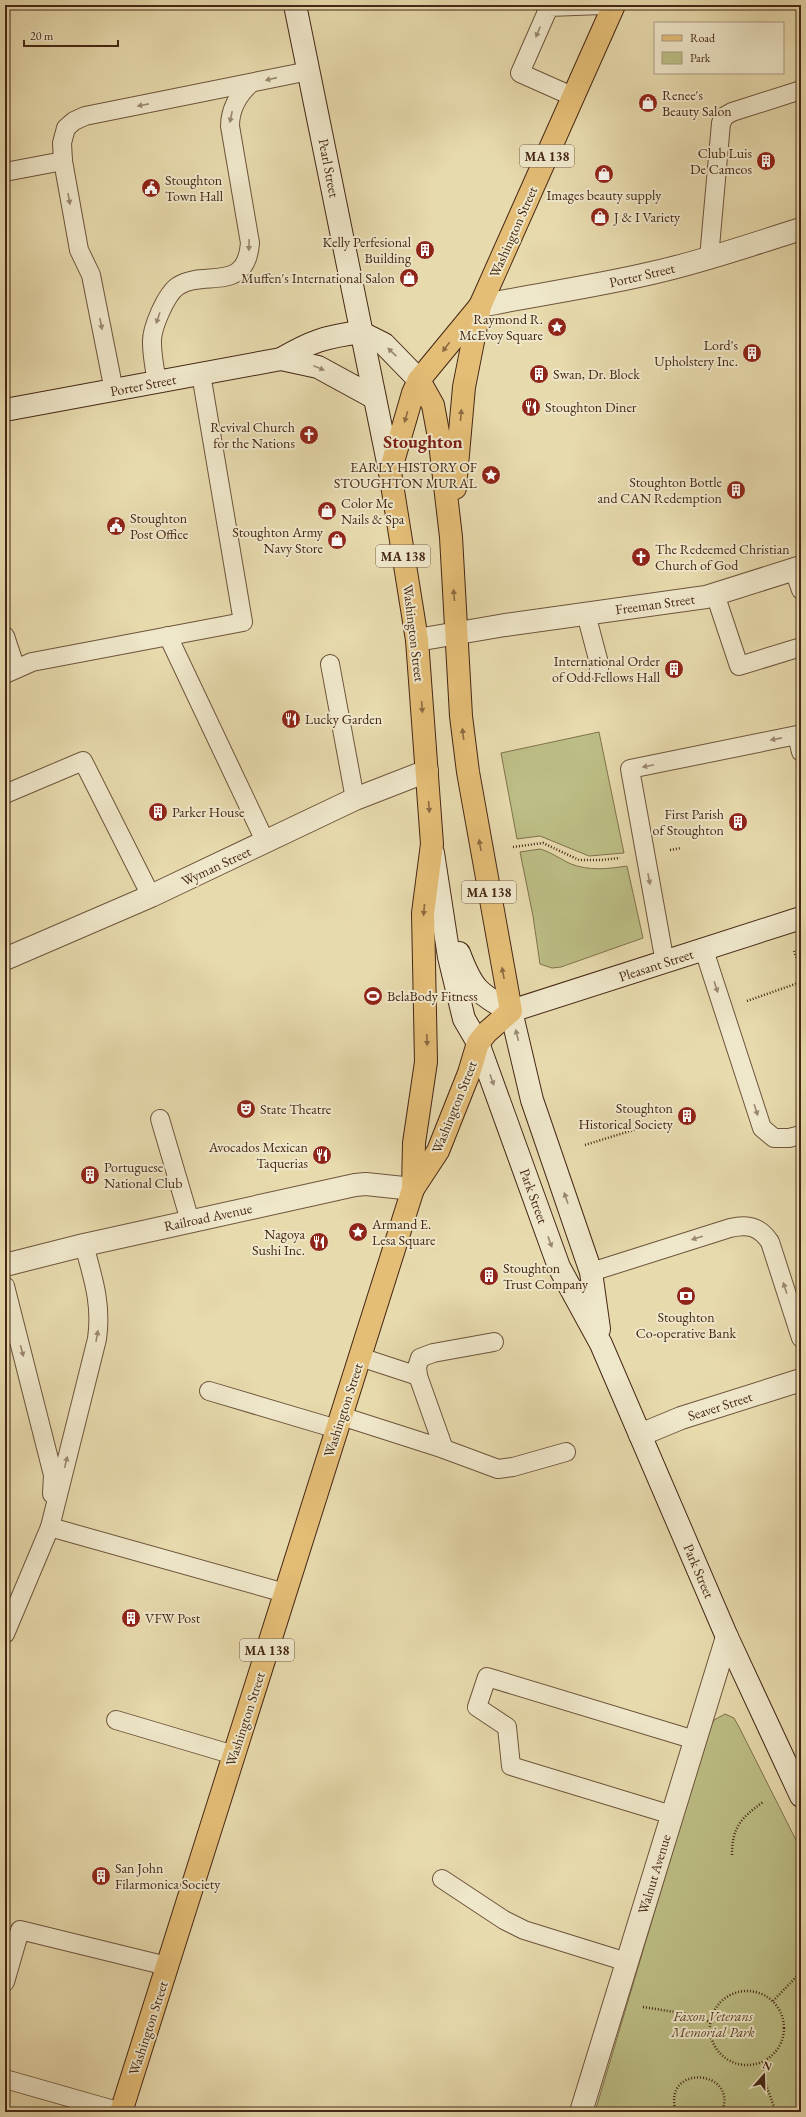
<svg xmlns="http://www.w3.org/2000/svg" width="806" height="2117" font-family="'EB Garamond',serif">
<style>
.green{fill:#bcbe85;stroke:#80724d}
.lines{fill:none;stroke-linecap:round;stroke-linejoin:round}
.service-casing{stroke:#6e543b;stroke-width:20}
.minor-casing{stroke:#6e543b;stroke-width:24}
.tertiary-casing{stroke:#6e543b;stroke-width:24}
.secondary-casing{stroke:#452715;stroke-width:24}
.primary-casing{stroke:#452715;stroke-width:24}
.path{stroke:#452715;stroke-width:2.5;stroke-dasharray:1 2;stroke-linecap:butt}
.service{stroke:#efe7ca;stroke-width:18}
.minor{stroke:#efe7ca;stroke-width:22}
.tertiary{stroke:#efe7ca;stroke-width:22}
.secondary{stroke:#efe7ca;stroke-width:22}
.primary{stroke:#e4bd76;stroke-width:22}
.oneway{fill:#9a8770}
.oneway2{fill:#8d6a41}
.labels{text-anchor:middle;stroke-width:4;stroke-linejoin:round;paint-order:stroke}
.shield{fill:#efe7ca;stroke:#78614b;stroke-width:1}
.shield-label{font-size:13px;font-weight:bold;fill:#452715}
.poi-label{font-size:14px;fill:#452715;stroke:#efe7ca;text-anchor:start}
.street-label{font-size:14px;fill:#452715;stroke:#efe7ca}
.park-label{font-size:14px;font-style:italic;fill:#5d452b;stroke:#efe7ca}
.district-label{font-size:18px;font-weight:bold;fill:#7a1f14;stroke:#efe7ca}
</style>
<rect width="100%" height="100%" fill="#e7daad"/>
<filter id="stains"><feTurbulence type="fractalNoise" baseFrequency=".005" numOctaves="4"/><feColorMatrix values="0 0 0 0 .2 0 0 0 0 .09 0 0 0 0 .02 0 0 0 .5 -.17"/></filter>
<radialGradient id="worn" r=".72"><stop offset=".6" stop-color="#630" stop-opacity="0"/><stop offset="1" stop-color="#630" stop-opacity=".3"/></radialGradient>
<!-- green -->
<g class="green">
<polygon points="599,732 624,853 589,856 540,836 517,839 501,753"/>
<path d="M 540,849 C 551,852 560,859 571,864 C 589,871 608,869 627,866 L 643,938 L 561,967 L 552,968 L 540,964 L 533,916 L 520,852 Z"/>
<polygon points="725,1714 734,1718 739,1727 801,1850 801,2112 595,2112 709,1729 714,1720"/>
</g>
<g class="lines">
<!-- service casing -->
<g class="service-casing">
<g id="service">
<polyline points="574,97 520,73 549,7 602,5"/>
<polyline points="5,172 63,161"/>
<polyline points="709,258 721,123 725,116 732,112 801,90"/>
<path d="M 157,383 C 155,370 152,356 152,343 C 151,329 166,294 178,286 C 205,269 246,294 250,243 L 230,126 C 230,110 238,95 250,84"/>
<polyline points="114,391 91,275 79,250 63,161 62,143 66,128 74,121 85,116 309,71"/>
<polyline points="794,570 801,590"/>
<polyline points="715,594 739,666 801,647"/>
<polyline points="586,614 599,663 599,672"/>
<polyline points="5,636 16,669"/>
<polyline points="168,636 266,843"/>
<polyline points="330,664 355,799"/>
<polyline points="5,674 32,662 243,622 201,374"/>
<polyline points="5,794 83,761 151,896"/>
<polyline points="704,950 762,1128 774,1138 789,1138 801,1135"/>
<polyline points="665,963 630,769 797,735 801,752"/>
<polyline points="160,1119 190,1221"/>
<path d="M 591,1272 L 730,1228 C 748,1224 759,1226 770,1242 L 801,1338"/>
<polyline points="5,1286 53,1475 52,1494"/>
<polyline points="360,1357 418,1376"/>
<polyline points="209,1391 337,1429"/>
<polyline points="341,1416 444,1449 418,1376 417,1367 420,1358 433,1353 494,1342"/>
<polyline points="444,1449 498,1469 513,1467 566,1452"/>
<path d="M 50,1527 L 97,1339 C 102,1304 93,1278 84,1245"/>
<polyline points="5,1634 50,1527 285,1593"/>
<polyline points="116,1720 234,1755"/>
<polyline points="672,1815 511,1766 507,1727 477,1707 487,1677 695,1740"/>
<polyline points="442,1879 504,1920 524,1930 627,1962"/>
<polyline points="5,1982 20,1930 167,1966"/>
<polyline points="5,2079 121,2112"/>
</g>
</g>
<!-- minor casing -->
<g class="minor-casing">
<g id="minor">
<path d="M 480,306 C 539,294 598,286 656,272 C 705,261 753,244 801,229"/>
<polyline points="417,640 505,625 706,597 801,567"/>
<polyline points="5,1265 84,1245 355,1185 366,1184 413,1189"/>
<polyline points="640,1435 681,1418 801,1380"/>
<polyline points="581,2112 727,1637"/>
</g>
</g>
<!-- tertiary casing -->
<g class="tertiary-casing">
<polyline id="tertiary" points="5,959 151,896 355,799 427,771"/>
</g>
<!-- secondary casing -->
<g class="secondary-casing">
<g id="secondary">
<polyline points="295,5 390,472"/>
<polyline points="360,332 384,344 419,380"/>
<polyline points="281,359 318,367 373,397"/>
<path d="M 5,410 L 281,359 C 312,341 325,337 360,332"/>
<polyline points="433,853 449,957 464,1019 478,1043 559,1267 601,1344 727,1637 801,1796"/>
<path d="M 459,953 C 472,988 478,994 511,1011 L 532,1100 L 591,1272 L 599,1329"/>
<polyline points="511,1011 801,918"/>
</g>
</g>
<!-- primary casing -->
<g class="primary-casing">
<g id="primary">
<polyline points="455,488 464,387 480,306 614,5"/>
<polyline points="413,1189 414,1143 426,1062 423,913 432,844 417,640 390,472 413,393 419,380 480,306"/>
<polyline points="121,2112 413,1189 438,1151 469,1073 478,1043 487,1032 511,1011 468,772 461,716 451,537 440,443 433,405 419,380"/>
</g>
</g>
<!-- path -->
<g class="path">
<polyline points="513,847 543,843 579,860 601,860 620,858"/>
<polyline points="670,850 681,848"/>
<polyline points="794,951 801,970"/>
<polyline points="747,1001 801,982"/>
<polyline points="585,1145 643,1127"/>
<path d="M 732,1855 C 732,1827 741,1818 763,1802"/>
<circle cx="747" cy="2028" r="37"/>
<polyline points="773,2001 801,1972"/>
<polyline points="643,2007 694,2015 710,2022"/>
<polyline points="764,2061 766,2085 776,2112"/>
<path d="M 676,2112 C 661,2063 739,2069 722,2112"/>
</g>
<!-- service -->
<use href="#service" class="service"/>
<!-- minor -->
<use href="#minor" class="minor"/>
<!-- tertiary -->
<use href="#tertiary" class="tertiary"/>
<!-- secondary -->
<use href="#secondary" class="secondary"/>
<!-- primary -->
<use href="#primary" class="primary"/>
</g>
<!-- one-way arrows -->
<defs><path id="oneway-solid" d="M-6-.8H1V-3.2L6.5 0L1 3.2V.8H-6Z"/></defs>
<g class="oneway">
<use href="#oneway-solid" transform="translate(538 32) rotate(113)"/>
<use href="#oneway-solid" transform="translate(271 79) rotate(167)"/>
<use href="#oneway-solid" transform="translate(143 105) rotate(169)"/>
<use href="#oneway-solid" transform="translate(231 117) rotate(102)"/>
<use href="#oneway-solid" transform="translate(69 199) rotate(80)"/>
<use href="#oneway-solid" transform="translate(249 245) rotate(91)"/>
<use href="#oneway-solid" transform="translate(158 318) rotate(109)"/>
<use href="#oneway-solid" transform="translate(101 324) rotate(79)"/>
<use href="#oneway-solid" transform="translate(392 352) rotate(-137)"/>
<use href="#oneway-solid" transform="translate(319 368) rotate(22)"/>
<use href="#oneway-solid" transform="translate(776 739) rotate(169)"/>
<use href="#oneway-solid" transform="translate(648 766) rotate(168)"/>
<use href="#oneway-solid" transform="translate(649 879) rotate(79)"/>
<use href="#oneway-solid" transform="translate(716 987) rotate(72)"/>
<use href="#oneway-solid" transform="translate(517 1035) rotate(-104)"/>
<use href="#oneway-solid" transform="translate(492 1080) rotate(70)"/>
<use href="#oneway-solid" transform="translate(756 1110) rotate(72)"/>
<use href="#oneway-solid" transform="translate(566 1198) rotate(-109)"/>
<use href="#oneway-solid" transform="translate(697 1238) rotate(162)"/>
<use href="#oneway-solid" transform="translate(550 1242) rotate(70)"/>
<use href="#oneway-solid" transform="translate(785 1288) rotate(-108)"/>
<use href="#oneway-solid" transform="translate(97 1336) rotate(-80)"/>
<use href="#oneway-solid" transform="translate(22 1351) rotate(75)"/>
<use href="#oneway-solid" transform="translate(66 1462) rotate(-76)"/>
</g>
<g class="oneway2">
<use href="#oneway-solid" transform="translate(446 347) rotate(127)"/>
<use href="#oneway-solid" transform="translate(461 415) rotate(-85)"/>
<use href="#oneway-solid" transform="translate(406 417) rotate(106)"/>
<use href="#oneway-solid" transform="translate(454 595) rotate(-95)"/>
<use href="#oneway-solid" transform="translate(422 707) rotate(86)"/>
<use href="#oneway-solid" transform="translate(463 734) rotate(-97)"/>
<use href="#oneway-solid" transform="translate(429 807) rotate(86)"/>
<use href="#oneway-solid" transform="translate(480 845) rotate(-100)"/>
<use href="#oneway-solid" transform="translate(424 910) rotate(95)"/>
<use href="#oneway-solid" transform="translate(503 973) rotate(-101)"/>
<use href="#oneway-solid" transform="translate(427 1040) rotate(88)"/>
</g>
<!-- icons -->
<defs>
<g id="shop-disc" transform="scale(1)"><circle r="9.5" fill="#8f2418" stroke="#efe7ca"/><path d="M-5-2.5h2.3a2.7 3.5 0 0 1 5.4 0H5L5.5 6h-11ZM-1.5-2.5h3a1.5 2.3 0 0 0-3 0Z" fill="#fff"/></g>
<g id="building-disc" transform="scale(1)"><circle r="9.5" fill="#8f2418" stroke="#efe7ca"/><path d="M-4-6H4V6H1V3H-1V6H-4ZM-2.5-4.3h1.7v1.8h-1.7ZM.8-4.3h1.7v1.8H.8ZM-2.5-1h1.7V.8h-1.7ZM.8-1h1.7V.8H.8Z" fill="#fff"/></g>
<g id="civic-disc" transform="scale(1)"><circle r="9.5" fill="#8f2418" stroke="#efe7ca"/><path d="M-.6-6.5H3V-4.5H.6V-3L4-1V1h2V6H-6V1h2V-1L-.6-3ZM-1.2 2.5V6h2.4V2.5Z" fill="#fff"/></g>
<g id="sight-disc" transform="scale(1)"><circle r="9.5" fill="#8f2418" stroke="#efe7ca"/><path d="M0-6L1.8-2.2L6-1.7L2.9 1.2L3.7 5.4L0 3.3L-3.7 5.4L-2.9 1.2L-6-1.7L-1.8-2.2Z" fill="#fff"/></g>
<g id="restaurant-disc" transform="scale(1)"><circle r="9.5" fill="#8f2418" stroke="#efe7ca"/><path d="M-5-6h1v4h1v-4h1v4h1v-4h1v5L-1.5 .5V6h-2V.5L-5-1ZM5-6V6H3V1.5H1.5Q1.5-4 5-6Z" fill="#fff"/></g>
<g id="church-disc" transform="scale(1)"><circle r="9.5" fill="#8f2418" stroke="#efe7ca"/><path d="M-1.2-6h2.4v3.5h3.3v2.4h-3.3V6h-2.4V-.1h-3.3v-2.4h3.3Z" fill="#fff"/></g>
<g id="stadium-disc" transform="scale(1)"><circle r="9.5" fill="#8f2418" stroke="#efe7ca"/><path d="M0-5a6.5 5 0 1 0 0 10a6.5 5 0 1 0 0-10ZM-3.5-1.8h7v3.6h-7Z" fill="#fff"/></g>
<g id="theatre-disc" transform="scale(1)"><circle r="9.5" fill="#8f2418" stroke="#efe7ca"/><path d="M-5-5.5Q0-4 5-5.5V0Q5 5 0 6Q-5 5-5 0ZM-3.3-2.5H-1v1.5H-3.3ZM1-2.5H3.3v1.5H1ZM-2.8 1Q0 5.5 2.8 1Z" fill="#fff"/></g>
<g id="bank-disc" transform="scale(1)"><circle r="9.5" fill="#8f2418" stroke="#efe7ca"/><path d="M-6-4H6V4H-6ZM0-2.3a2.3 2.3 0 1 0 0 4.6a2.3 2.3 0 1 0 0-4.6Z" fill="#fff"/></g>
</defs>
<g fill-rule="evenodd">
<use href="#shop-disc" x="648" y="103"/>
<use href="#building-disc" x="766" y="161"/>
<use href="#shop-disc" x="604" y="174"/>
<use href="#civic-disc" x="151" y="188"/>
<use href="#shop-disc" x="600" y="217"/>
<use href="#building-disc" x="425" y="250"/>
<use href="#shop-disc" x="409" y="278"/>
<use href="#sight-disc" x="557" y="327"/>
<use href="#building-disc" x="752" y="353"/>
<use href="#building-disc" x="539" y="374"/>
<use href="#restaurant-disc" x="531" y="407"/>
<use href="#church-disc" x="309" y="435"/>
<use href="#sight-disc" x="491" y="475"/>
<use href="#building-disc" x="736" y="490"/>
<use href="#shop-disc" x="327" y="511"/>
<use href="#civic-disc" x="116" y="526"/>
<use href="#shop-disc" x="337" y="540"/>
<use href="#church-disc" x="641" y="557"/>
<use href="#building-disc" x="674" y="669"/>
<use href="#restaurant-disc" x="291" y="719"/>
<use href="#building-disc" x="158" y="812"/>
<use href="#building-disc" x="738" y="822"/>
<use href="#stadium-disc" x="373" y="996"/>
<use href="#theatre-disc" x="246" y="1109"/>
<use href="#building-disc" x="687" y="1116"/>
<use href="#restaurant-disc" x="322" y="1155"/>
<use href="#building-disc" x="90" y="1175"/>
<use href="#sight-disc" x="358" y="1232"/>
<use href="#restaurant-disc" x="319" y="1242"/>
<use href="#building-disc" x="489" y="1276"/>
<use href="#bank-disc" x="686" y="1296"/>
<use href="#building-disc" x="131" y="1618"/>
<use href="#building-disc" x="101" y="1876"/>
</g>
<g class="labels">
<!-- shield labels -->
<g class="shield">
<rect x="520" y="145" width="54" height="22" rx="3"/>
<rect x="376" y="545" width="54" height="22" rx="3"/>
<rect x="462" y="881" width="54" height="22" rx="3"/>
<rect x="240" y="1639" width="54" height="22" rx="3"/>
</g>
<g class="shield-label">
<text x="547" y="161">MA 138</text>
<text x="403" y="561">MA 138</text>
<text x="489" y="897">MA 138</text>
<text x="267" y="1655">MA 138</text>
</g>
<!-- poi labels -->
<g class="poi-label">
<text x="662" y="100">Renee's<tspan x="662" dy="16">Beauty Salon</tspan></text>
<text x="752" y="158" text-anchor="end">Club Luis<tspan x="752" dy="16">De Cameos</tspan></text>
<text x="165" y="185">Stoughton<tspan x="165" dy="16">Town Hall</tspan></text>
<text x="604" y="200" text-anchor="middle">Images beauty supply</text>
<text x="614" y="222">J &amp; I Variety</text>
<text x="411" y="247" text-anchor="end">Kelly Perfesional<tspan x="411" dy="16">Building</tspan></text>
<text x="395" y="283" text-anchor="end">Muffen's International Salon</text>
<text x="543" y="324" text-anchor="end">Raymond R.<tspan x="543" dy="16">McEvoy Square</tspan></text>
<text x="738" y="350" text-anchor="end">Lord's<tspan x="738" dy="16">Upholstery Inc.</tspan></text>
<text x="553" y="379">Swan, Dr. Block</text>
<text x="545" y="412">Stoughton Diner</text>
<text x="295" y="432" text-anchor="end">Revival Church<tspan x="295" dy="16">for the Nations</tspan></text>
<text x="477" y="472" text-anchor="end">EARLY HISTORY OF<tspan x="477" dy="16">STOUGHTON MURAL</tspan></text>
<text x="722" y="487" text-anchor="end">Stoughton Bottle<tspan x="722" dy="16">and CAN Redemption</tspan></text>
<text x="341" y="508">Color Me<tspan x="341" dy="16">Nails &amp; Spa</tspan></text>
<text x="130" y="523">Stoughton<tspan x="130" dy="16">Post Office</tspan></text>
<text x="323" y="537" text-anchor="end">Stoughton Army<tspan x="323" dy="16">Navy Store</tspan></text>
<text x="655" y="554">The Redeemed Christian<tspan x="655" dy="16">Church of God</tspan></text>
<text x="660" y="666" text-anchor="end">International Order<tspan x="660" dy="16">of Odd Fellows Hall</tspan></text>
<text x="305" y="724">Lucky Garden</text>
<text x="172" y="817">Parker House</text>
<text x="724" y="819" text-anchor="end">First Parish<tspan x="724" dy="16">of Stoughton</tspan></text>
<text x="387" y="1001">BelaBody Fitness</text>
<text x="673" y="1113" text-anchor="end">Stoughton<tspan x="673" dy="16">Historical Society</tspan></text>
<text x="260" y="1114">State Theatre</text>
<text x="308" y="1152" text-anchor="end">Avocados Mexican<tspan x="308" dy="16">Taquerias</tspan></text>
<text x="104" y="1172">Portuguese<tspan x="104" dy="16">National Club</tspan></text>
<text x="372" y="1229">Armand E.<tspan x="372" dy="16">Lesa Square</tspan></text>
<text x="305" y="1239" text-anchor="end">Nagoya<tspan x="305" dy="16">Sushi Inc.</tspan></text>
<text x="503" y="1273">Stoughton<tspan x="503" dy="16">Trust Company</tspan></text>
<text x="686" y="1322" text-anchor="middle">Stoughton<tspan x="686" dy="16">Co-operative Bank</tspan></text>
<text x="145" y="1623">VFW Post</text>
<text x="115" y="1873">San John<tspan x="115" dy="16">Filarmonica Society</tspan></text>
</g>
<!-- street labels -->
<g class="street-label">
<text transform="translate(329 168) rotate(79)" y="5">Pearl Street</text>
<text transform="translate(513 232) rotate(-66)" y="5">Washington Street</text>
<text transform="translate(642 275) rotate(-13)" y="5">Porter Street</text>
<text transform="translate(143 385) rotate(-11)" y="5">Porter Street</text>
<text transform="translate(655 604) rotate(-8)" y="5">Freeman Street</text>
<text transform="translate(414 633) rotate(83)" y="5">Washington Street</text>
<text transform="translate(216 866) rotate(-25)" y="5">Wyman Street</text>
<text transform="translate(656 965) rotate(-18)" y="5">Pleasant Street</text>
<text transform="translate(454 1107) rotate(-68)" y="5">Washington Street</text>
<text transform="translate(534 1196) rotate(70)" y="5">Park Street</text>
<text transform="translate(208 1217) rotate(-12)" y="5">Railroad Avenue</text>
<text transform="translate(720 1406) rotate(-18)" y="5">Seaver Street</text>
<text transform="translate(343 1410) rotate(-72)" y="5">Washington Street</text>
<text transform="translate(699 1571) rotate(67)" y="5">Park Street</text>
<text transform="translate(245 1719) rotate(-72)" y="5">Washington Street</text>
<text transform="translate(654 1874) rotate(-73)" y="5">Walnut Avenue</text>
<text transform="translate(148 2028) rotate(-72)" y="5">Washington Street</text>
</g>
<!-- park labels -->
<g class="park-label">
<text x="713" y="2021">Faxon Veterans<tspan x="713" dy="16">Memorial Park</tspan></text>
</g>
<!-- district labels -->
<g class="district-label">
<text x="423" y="448">Stoughton</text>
</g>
</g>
<!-- margin -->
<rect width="806" height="2117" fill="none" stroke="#e7daad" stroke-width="20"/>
<rect x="6" y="6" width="794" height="2105" fill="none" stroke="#452715" stroke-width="2"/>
<rect x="10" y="10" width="786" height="2097" fill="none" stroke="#452715"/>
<!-- legend -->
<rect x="654" y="22" width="130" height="52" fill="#efe7ca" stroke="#ab9a82"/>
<rect x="662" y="35" width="20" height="6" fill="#e4bd76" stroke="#ab9a82"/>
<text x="690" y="42" font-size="12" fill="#452715">Road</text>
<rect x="662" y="52" width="20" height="12" fill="#bcbe85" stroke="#ab9a82"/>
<text x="690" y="62" font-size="12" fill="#452715">Park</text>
<!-- north arrow -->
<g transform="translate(764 2075) rotate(20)" stroke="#efe7ca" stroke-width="3" paint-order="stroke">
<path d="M0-3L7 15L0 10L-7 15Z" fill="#452715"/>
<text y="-6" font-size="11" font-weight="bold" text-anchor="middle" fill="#452715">N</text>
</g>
<!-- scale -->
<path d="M24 40v6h94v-6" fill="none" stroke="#452715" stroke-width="2"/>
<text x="30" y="40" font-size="12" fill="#452715" stroke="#efe7ca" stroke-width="3" paint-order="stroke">20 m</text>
<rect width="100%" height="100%" filter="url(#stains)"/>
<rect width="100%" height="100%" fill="url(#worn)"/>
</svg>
